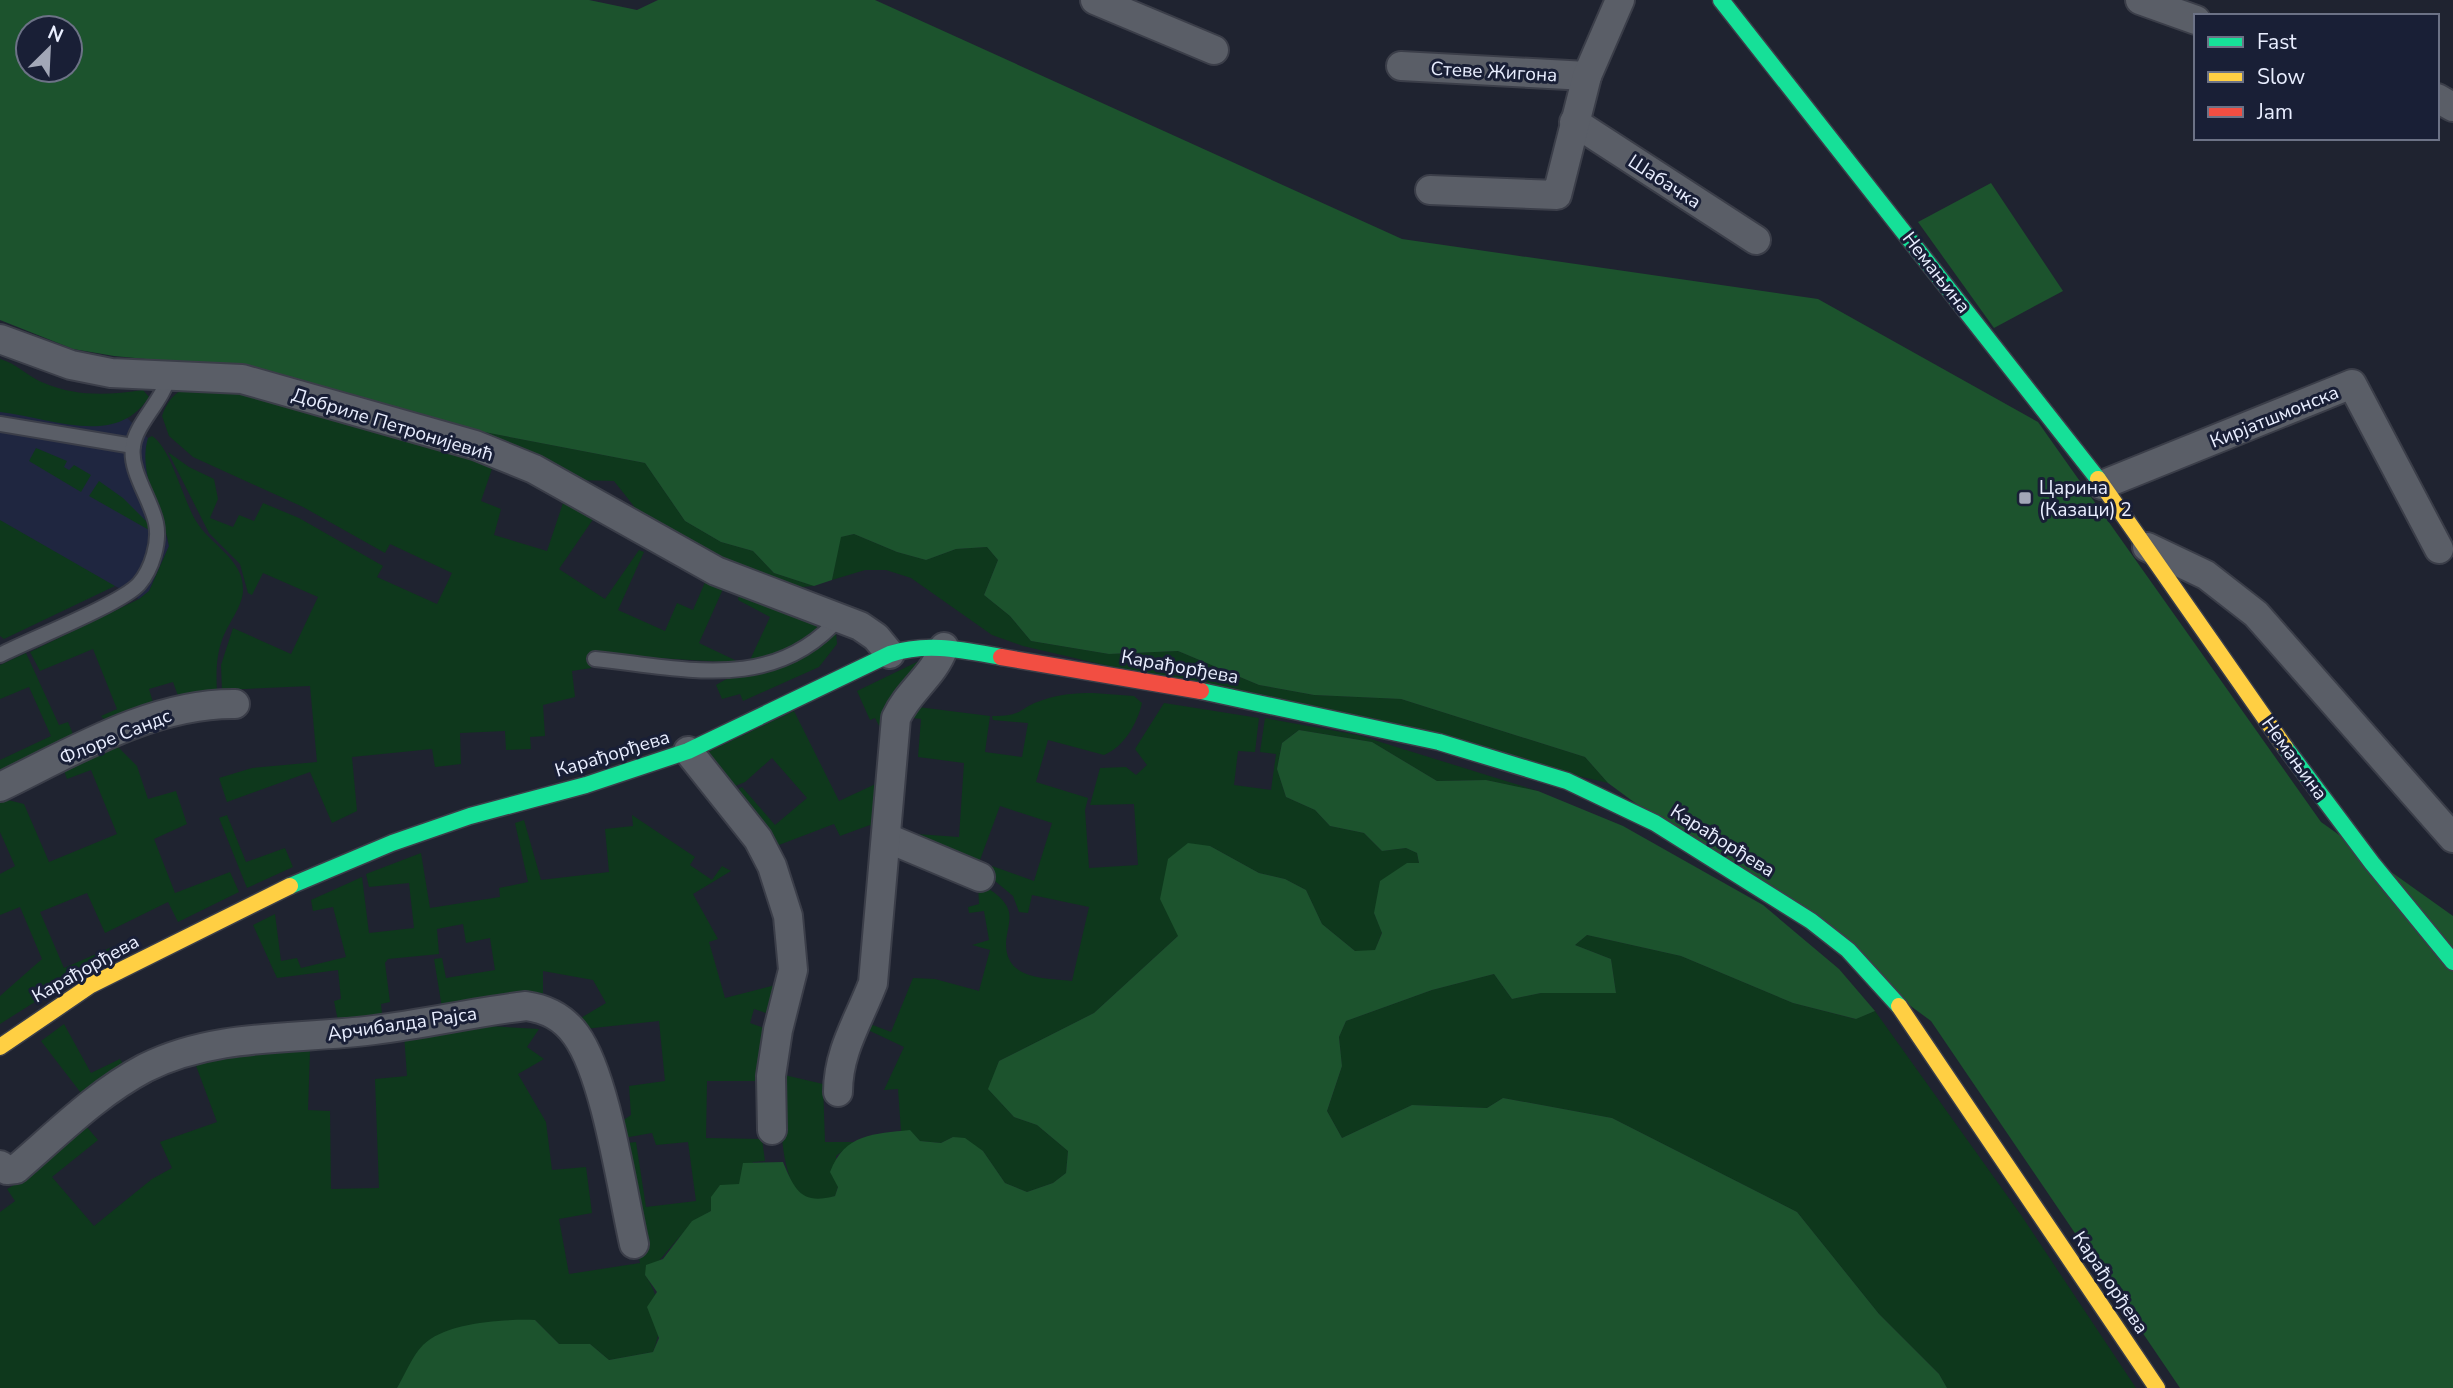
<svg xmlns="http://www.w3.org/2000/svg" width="2453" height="1388" font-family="'Nunito Sans',sans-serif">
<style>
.built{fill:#1f2640}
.green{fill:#0e381c}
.forest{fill:#1c532d;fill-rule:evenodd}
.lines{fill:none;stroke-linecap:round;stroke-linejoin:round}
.lane-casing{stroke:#3b3e49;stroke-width:18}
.street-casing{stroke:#3b3e49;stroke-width:32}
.fast-casing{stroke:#3b3e49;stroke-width:19}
.slow-casing{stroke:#3b3e49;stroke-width:19}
.jam-casing{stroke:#3b3e49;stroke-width:19}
.lane{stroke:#5a5e67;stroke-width:14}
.street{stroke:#5a5e67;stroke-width:28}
.fast{stroke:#16e098;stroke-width:16}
.slow{stroke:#ffcf43;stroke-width:16}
.jam{stroke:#f24e42;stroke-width:16}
.poi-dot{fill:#a2a7b7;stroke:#191f36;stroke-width:2.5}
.labels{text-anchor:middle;stroke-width:6;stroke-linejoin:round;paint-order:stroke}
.street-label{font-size:19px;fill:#e9eeff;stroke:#191f36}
.poi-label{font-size:19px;fill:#e9eeff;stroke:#191f36;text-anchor:start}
</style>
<rect width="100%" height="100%" fill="#1f2330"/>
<!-- built -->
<polygon class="built" points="0,391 126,417 156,446 156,499 169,546 149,591 139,599 115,586 5,638 0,635"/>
<!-- green -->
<g class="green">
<path d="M 0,359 C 16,363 28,377 44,383 C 77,397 109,395 143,390 L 149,397 C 116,449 49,417 0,412 Z"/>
<path d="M 242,387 L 494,463 L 481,501 L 501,509 L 494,535 L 547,551 L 565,497 L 596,515 L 559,569 L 605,599 L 639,550 L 644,552 L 618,610 L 665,631 L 677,603 L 693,610 L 706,580 L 723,589 L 699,643 L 741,663 L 592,654 L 591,668 L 572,671 L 575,697 L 543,705 L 545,736 L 530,737 L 531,749 L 506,750 L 505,731 L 460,733 L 461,764 L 435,767 L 432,749 L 352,757 L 357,811 L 332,823 L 310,772 L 227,802 L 219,778 L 252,768 L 317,762 L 310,686 L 222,690 L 221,665 L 233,628 L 291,654 L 318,597 L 263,573 L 252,595 L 248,593 L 240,564 L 209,533 L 168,452 L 189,467 L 214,479 L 218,499 L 210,518 L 233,527 L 239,515 L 254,521 L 263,503 L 299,518 L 383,566 L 377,577 L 437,604 L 452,573 L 390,544 L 385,553 L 303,507 L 193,457 L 169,436 L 162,416 C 176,376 206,387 242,387 Z"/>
<polygon points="458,427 645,463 685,521 721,542 753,551 774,573 814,586 788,588 763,581 644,519 614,481 579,480"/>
<path d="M 152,436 C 170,446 184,502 196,521 C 210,545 244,559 243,590 C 243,606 227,625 222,640 C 216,657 216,674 217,692 L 180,701 L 173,682 L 149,689 L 155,709 L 106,721 L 101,716 L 117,709 L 93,649 L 40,671 L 30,652 L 139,599 L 149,591 L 169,546 C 163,510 137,475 148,438 Z"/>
<polygon points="36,448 67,461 64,467 69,470 74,465 91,475 81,492 29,461"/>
<polygon points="99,481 123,498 152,527 149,530 89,496"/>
<polygon points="0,520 115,586 4,639 0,636"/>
<polygon points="854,534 897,552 926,560 956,549 987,547 998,560 984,595 1010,616 1031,641 1109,654 1178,651 1259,685 1314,695 1401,699 1585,757 1608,783 1023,646 992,635 911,578 886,570 865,570 832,580 840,537"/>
<polygon points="739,595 825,624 801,644 749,662 770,617 738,600"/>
<path d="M 832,633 L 836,633 L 837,644 L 819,667 L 743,701 L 740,694 L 722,699 L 716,685 C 752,662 802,668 832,633 Z"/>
<polygon points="26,653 59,725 68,722 75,739 0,774 0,760 51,736 29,687 0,699 0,665"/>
<polygon points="923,659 885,737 875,718 870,720 857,691"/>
<path d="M 1093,693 L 1134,696 L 1142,703 C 1137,724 1124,747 1104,755 L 1048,740 L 1036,782 L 1088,798 L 1085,810 L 1089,868 L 1138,865 L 1134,804 L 1090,805 L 1100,768 L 1126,767 L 1136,775 L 1147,765 L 1135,749 L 1164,703 L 1259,718 L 1255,752 L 1238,751 L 1234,785 L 1271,790 L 1276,754 L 1260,752 L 1265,718 L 1358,735 L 1538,791 L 1486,780 L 1437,781 L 1372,742 L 1299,730 L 1282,743 L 1277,769 L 1286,797 L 1315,810 L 1330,826 L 1364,833 L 1382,851 L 1406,848 L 1417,853 L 1419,863 L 1374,913 L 1382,932 L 1375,951 L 1355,951 L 1322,924 L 1306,890 L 1285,879 L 1259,873 L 1210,846 L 1178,936 L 1094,1013 L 999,1061 L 989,1090 L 1014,1117 L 1037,1125 L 1068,1151 L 1066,1173 L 1053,1183 L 1027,1192 L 1005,1183 L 983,1151 L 953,1137 L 941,1143 L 920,1141 L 910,1131 L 901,1131 L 898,1089 L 884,1090 L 904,1047 L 868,1030 L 870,1024 L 891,1032 L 913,978 L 935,979 L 979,991 L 990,950 L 972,945 L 989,940 L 984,911 L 969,913 L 968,907 L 979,904 L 978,882 C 989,889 1006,898 1009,912 C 1011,922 1006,934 1006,944 C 1006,980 1045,978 1072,981 L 1089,907 L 1032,895 L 1028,913 L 1019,912 L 1013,896 L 989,876 L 992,866 L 1034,881 L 1052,823 L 1000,806 L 977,868 L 916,843 L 916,834 L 959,837 L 964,763 L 918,757 L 921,719 L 906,717 L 910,706 L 990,716 L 985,752 L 1022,757 L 1028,723 L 993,720 L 992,716 C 1026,716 1017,708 1043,700 C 1059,694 1076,693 1093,693 Z"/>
<polygon points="794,711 839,801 882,781 874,834 870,825 840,836 834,824 771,848 732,793 742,787 775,825 807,798 772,758 745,782 728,789 708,752"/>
<polygon points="117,746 137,766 148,799 176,791 187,824 154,839 175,893 230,872 239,892 178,922 168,902 105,933 87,893 40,912 64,968 112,947 114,952 0,1024 0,996 42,959 20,907 0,915 0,874 15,866 0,832 0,798 24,804 49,862 117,834 91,770 67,779 63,768"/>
<polygon points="227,815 246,862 285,848 293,867 247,888 219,818"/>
<path d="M 632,815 L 695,857 L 690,865 L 712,880 L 722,866 L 731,871 L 693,894 L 718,939 L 709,942 L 725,998 L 783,983 L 780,995 L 771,1000 L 766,1013 L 754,1009 L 750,1023 L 772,1031 L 763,1081 L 707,1081 L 706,1138 L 762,1139 L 765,1161 L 753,1162 L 739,1184 L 712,1206 L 711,1211 C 683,1225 669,1254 645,1275 C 661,1297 664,1327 653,1352 L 609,1360 L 590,1344 L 559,1344 L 535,1320 L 424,1345 L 397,1388 L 0,1388 L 0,1212 L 15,1201 L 7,1189 L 28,1177 L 86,1126 L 98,1140 L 52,1177 L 94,1226 L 152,1179 L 172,1168 L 160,1142 L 217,1122 L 195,1063 L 233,1053 L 310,1050 L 308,1110 L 330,1111 L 331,1189 L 379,1188 L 375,1079 L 407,1076 L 404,1034 L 480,1021 L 488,1026 L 539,1029 L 527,1047 L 544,1059 L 518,1074 L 546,1122 L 552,1170 L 586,1167 L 592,1213 L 559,1219 L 569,1274 L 640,1263 L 618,1144 L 636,1142 L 646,1207 L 696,1201 L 688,1142 L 656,1145 L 652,1133 L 618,1139 L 615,1126 L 631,1115 L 629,1086 L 665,1081 L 659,1021 L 584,1029 L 579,1019 L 606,1003 L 593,980 L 543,971 L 543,997 L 442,1008 L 434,959 L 442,958 L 446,978 L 495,970 L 490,938 L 466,943 L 463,924 L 437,929 L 439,954 L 388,959 L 385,963 L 390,1002 L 381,1004 L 383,1022 L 339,1026 L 334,1001 L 341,999 L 338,970 L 277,978 L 253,925 L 275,914 L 281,961 L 297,958 L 301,968 L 346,957 L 333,907 L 313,911 L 311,900 L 362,877 L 369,933 L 414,928 L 409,883 L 369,887 L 366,874 L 421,853 L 430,908 L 500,897 L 499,888 L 528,882 L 515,823 L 524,820 L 541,880 L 609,872 L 605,829 L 633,826 Z"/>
<polygon points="1587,935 1681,956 1793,1003 1855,1019 1875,1011 2021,1215 2136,1388 1947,1388 1939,1374 1879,1314 1797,1212 1612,1118 1503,1098 1487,1108 1412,1105 1342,1138 1327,1111 1342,1066 1339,1037 1346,1021 1432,990 1494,974 1512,999 1541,993 1616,993 1611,959 1575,945"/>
<polygon points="64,1024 91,1073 120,1059 125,1067 81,1093 41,1041"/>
<path d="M 780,1074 L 823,1084 L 825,1142 L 855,1142 L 836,1156 L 838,1187 L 835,1196 C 829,1198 819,1202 813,1201 C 776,1197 781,1101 780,1074 Z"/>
</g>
<!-- forest -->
<g class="forest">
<path d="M 0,0 L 589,0 L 637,10 L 658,0 L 875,0 L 1402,239 L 1818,299 L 2038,422 L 2321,822 L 2453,916 L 2453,1388 L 2180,1388 L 1931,1021 L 1608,783 L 1585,757 L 1401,699 L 1314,695 L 1259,685 L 1178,651 L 1109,654 L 1031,641 L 1010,616 L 984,595 L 998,560 L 987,547 L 956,549 L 926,560 L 897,552 L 854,534 L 841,537 L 832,580 L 814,586 L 774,573 L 753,551 L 721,542 L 685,521 L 645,463 L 458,427 L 241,368 L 114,356 L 73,349 L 0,320 ZM 28,28 L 70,28 L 70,70 L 28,70 Z"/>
<polygon points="1991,183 2063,291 1994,328 1918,222"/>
<path d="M 1299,730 L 1372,742 L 1437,781 L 1486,780 L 1538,791 L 1623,826 L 1763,905 L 1839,969 L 1875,1011 L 1856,1019 L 1793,1003 L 1681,956 L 1587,935 L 1575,945 L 1611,959 L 1616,993 L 1541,993 L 1512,999 L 1494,974 L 1432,990 L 1346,1021 L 1339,1037 L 1342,1066 L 1327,1111 L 1342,1138 L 1412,1105 L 1487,1108 L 1503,1098 L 1612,1118 L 1797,1212 L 1879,1314 L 1939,1374 L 1947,1388 L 397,1388 C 405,1375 412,1356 423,1345 C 446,1322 504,1319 535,1320 L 559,1344 L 590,1344 L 609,1360 L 653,1352 L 659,1338 L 647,1307 L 657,1292 L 645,1275 L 646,1265 L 663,1259 L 692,1221 L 711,1211 L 711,1197 L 720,1185 L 739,1184 L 743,1163 L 783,1162 C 795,1191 802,1205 835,1196 L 838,1187 L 830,1172 C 845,1133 874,1134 910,1130 L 920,1141 L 941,1143 L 953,1137 L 965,1138 L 983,1151 L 1005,1183 L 1027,1192 L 1053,1183 L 1066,1173 L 1068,1151 L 1037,1125 L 1014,1117 L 988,1089 L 999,1061 L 1094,1013 L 1178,936 L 1160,899 L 1168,859 L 1188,843 L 1210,846 L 1259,873 L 1285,879 L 1306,890 L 1322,924 L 1355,951 L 1375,950 L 1382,933 L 1374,913 L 1380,881 L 1407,863 L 1419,863 L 1417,853 L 1406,848 L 1382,851 L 1364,833 L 1330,826 L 1315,810 L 1286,797 L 1277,769 L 1282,743 Z"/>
</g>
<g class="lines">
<!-- lane casing -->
<g class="lane-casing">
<g id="lane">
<polyline points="0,424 133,446"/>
<path d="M 0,655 C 29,640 121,604 139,584 C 152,569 160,542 156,523 C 151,499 129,471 133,446 C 136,423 163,401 169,375"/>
<path d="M 595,659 C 683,668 774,694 840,617"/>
</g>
</g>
<!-- street casing -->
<g class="street-casing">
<g id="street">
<polyline points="1095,0 1214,50"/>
<polyline points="2140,0 2196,20"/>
<polyline points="1401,66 1587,76"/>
<polyline points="2437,98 2453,107"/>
<polyline points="1574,122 1756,240"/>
<polyline points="1430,190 1557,195 1587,76 1620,0"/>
<polyline points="0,339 71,365 111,373 242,379 475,445 534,469 716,571 860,626 876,637 890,654"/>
<polyline points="2102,485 2352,384 2439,549"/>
<polyline points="2147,547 2206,575 2256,614 2453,838"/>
<polyline points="688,751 758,839 772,866 788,916 793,970 778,1030 771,1076 772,1130"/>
<path d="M 0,787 C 72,752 152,703 235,704"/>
<polyline points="887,838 980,877"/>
<path d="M 838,1092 C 838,1051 859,1020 873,983 L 896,718 C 908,691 934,676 944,647"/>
<path d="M 0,1165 L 7,1170 L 16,1169 C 58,1133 96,1094 145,1068 C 217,1032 297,1040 374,1030 C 425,1024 475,1012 526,1006 C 547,1009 563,1017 576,1035 C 606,1076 622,1191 634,1244"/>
</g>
</g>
<!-- fast casing -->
<g class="fast-casing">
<g id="fast">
<polyline points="1721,0 2098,479"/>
<polyline points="1201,691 1439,742 1567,781 1655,823 1811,921 1848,950 1899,1006"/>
<polyline points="2285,747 2372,863 2453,962"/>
<path d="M 290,886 L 392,843 L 470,816 L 586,785 L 688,751 L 890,654 C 928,642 962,650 1001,657"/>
</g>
</g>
<!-- slow casing -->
<g class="slow-casing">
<g id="slow">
<polyline points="2098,479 2285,747"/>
<polyline points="1899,1006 2157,1388"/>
<polyline points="0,1047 91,985 290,886"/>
</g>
</g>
<!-- jam casing -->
<g class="jam-casing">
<polyline id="jam" points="1001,657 1201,691"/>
</g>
<!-- lane -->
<use href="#lane" class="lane"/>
<!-- street -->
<use href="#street" class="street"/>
<!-- fast -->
<use href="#fast" class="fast"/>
<!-- slow -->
<use href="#slow" class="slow"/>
<!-- jam -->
<use href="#jam" class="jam"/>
</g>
<!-- markers -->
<rect class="poi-dot" x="2018" y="491" width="14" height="14" rx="3.5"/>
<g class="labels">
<!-- street labels -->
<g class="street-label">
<text transform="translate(1494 71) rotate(3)" y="7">Стеве Жигона</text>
<text transform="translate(1665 181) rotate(33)" y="7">Шабачка</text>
<text transform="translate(1937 272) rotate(52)" y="7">Немањина</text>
<text transform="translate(2274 416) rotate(-22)" y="7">Кирјатшмонска</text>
<text transform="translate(393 424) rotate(17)" y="7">Добриле Петронијевић</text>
<text transform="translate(1180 666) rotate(10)" y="7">Карађорђева</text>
<text transform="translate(115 736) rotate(-22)" y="7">Флоре Сандс</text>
<text transform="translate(612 753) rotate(-17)" y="7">Карађорђева</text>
<text transform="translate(2295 758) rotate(54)" y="7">Немањина</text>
<text transform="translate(1723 840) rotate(32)" y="7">Карађорђева</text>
<text transform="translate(85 968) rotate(-29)" y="7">Карађорђева</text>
<text transform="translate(402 1023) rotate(-8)" y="7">Арчибалда Рајса</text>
<text transform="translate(2111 1282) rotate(56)" y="7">Карађорђева</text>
</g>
<!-- poi labels -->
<g class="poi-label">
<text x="2039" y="494">Царина<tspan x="2039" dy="22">(Казаци) 2</tspan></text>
</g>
</g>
<!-- legend -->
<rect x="2194" y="14" width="245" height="126" fill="#191f36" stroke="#6c7286" stroke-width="2"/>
<rect x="2208" y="37" width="35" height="10" fill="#16e098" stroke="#6c7286" stroke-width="2"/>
<text x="2257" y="49" font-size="21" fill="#e9eeff">Fast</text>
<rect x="2208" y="72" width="35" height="10" fill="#ffcf43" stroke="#6c7286" stroke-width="2"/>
<text x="2257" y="84" font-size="21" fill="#e9eeff">Slow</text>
<rect x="2208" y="107" width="35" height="10" fill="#f24e42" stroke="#6c7286" stroke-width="2"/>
<text x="2257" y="119" font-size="21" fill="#e9eeff">Jam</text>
<!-- north arrow -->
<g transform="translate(49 49) rotate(24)"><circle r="33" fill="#191f36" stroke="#6c7286" stroke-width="2"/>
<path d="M0-5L12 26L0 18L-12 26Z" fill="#a2a7b7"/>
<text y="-10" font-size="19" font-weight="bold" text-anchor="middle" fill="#e9eeff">N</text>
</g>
</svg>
